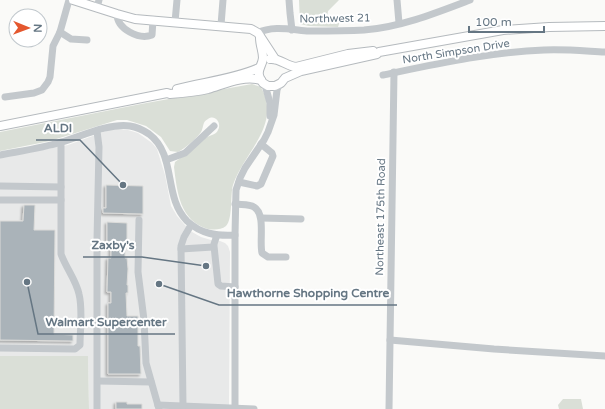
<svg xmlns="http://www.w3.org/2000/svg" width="605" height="409" font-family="'Varela Round',sans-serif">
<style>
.built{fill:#e8e9e9}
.green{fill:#dadfd7}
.building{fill:#aab3b9;stroke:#dcdcda;filter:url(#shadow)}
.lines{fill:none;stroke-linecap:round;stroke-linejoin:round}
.major-casing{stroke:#b5babe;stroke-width:10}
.minor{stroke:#c3c8cc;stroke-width:7}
.major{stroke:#fff;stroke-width:8}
.labels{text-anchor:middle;stroke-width:4;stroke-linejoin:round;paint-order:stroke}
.street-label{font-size:11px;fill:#657683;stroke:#fff}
.leader{fill:none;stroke:#657683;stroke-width:1.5}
.callout-dot{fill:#657683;stroke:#fff;stroke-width:1.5}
.callout-label{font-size:12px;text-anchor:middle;font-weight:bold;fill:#657683;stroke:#fff;stroke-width:4;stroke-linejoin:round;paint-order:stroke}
</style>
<defs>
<filter id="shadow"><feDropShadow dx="-2" dy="2" stdDeviation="1" flood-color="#0004"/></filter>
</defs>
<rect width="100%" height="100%" fill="#fafaf8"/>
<!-- built -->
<polygon class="built" points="118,129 128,130 138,133 152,143 157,149 165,175 171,206 177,216 184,224 192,232 201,237 211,240 220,241 225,243 228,246 230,252 229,409 89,409 88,356 0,356 0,158 68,145 109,130"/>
<!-- green -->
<g class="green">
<polygon points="299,0 339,0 328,11 327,18 341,18 338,27 309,26 300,24"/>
<path d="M 252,84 L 261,87 C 282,125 244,152 233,185 C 230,195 233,219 226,226 C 221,230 214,230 208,229 C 180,221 177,192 174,167 L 175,162 L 179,159 C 187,152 196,144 205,138 C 210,135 216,135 218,130 C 222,123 215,114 208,119 C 202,122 204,127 201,132 C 197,138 184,149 178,152 L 170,151 L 161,137 L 146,126 L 127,120 L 117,120 L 50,141 L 0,151 L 0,132 L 141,104 Z"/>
<polygon points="0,356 88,356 89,409 0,409"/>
<polygon points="563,399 581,399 583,409 559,409 558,405"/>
</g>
<!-- building -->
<g class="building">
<polygon points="106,185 143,186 143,214 103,213 103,208 106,208"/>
<polygon points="24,205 35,205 34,230 55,230 54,334 73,335 73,341 0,340 0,221 23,221"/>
<polygon points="107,222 127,223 127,247 125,247 125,258 127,258 128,269 127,285 128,285 128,293 126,293 127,316 138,316 138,346 140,346 141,374 108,374 108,303 111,303 111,292 107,292 108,258 111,258 111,246 107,246"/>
<polygon points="116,402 127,402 127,404 142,404 142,409 116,409"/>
</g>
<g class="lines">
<!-- major casing -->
<g class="major-casing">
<g id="major">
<polyline points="73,0 117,14 135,19 251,29 258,33 275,59"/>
<path d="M 260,38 C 260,45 263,51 263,58 C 262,68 254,71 263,83 L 268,86 L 275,86 L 281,83 L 285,78 L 301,71 L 377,54 L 379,52 L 503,30 L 549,27 L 605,26"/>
<path d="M 270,59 C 280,58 286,66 296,67 L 348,54 L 373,51"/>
<path d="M 177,89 C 204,82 234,79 259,68"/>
<path d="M 0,126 L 167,93 L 170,94 C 183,93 196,92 208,89 C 225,84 243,75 261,80"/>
</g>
</g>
<!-- minor -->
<g class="minor">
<polyline points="289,0 290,13 292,30"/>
<polyline points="397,0 399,23"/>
<polyline points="97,8 99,0"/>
<path d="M 117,14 C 117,29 139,40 152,35 L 153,20"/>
<polyline points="175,22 177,0"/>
<polyline points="221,25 223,0"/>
<polyline points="60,32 71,39 87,40"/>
<path d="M 258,33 C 272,25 293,30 309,31 C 327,31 346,31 364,30 C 401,27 436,13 470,0"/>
<path d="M 383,75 C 436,64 490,52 544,50 C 564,49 585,51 605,52"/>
<polyline points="265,85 270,103 270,116"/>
<polyline points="5,97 34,93 42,90 48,82 50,77 53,46 60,32 69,0"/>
<polyline points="97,131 99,147 97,240 97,409"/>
<path d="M 0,155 C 21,151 42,148 62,142 C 82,136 109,123 130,126 C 137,127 143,130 149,134 C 177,155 163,197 187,221 C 201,234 216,236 235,235"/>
<polyline points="166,160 185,153 214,126"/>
<polyline points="239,182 257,186 261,184 273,156 272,153 261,144"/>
<polyline points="0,186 61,187"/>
<polyline points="0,200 61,200"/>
<path d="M 235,204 C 241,205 249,204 254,207 C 266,214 259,241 262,253 L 268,257 L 286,257"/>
<polyline points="261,218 301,219"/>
<polyline points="139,220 138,272 144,320 146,363 159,409"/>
<polyline points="214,246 218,284 221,286 235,287"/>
<polyline points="181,249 213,247 217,235"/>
<polyline points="390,340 494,349 605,356"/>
<path d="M 0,348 L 75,349 L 80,345 C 80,329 83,310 79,294 C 76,280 66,268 61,254 L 61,142"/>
<polyline points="98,381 151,382"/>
<polyline points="158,405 254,409"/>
<polyline points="183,406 181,246 184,237 191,225"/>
<polyline points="235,409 235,235 236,190 240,178 245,168 264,140 268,132 274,115 277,90 279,85"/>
<polyline points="389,409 394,72"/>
</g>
<!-- major -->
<use href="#major" class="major"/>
</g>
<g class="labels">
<!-- street labels -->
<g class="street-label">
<text transform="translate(335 18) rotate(-1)" y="4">Northwest 21</text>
<text transform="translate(456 51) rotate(-9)" y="4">North Simpson Drive</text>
<text transform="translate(380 217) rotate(-89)" y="4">Northeast 175th Road</text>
</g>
</g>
<!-- callouts -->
<path class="leader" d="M123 185L80 140H36M206 266L142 257H83M159 284L219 305H397M27 282L38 334H175"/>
<g class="callout-dot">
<circle cx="123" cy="185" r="4"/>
<circle cx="206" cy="266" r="4"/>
<circle cx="159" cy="284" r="4"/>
<circle cx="27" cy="282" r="4"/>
</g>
<g class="callout-label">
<text x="58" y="132">ALDI</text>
<text x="113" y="249">Zaxby's</text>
<text x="308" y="297">Hawthorne Shopping Centre</text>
<text x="106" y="326">Walmart Supercenter</text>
</g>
<!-- north arrow -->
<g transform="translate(28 28) rotate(91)"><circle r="19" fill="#ffffff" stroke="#c1c8cd"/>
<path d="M0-3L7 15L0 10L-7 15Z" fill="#e4572e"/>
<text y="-6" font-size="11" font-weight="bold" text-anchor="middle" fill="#657683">N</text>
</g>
<!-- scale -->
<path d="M469 26v6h75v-6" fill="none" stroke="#657683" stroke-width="2"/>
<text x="475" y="26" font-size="12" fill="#657683" stroke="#ffffff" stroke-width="3" paint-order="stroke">100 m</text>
</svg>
